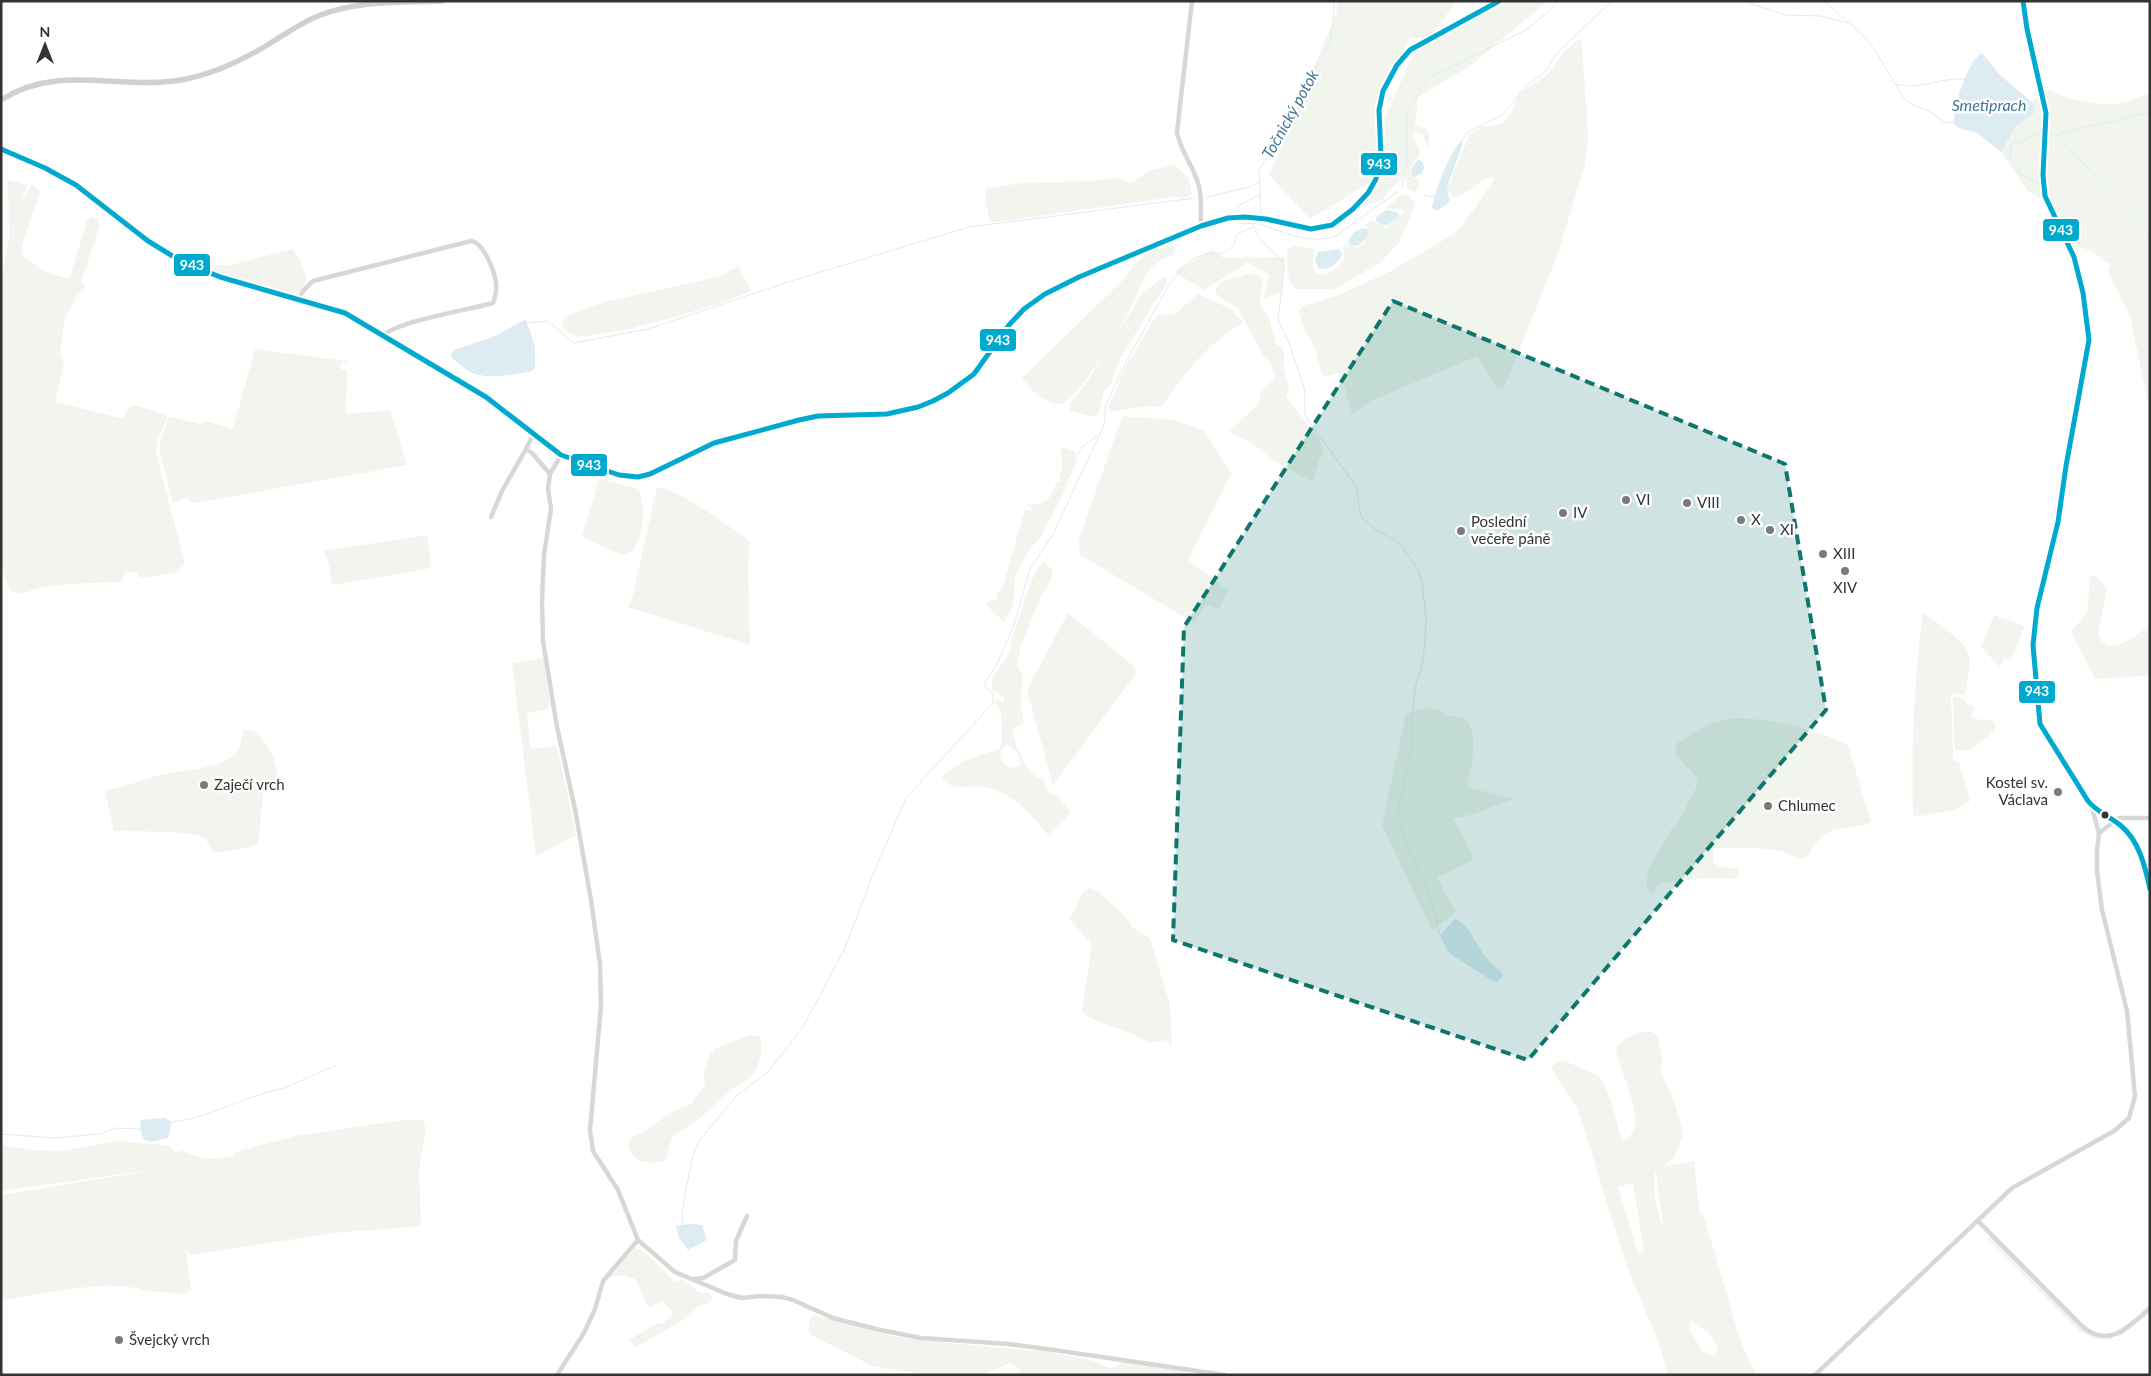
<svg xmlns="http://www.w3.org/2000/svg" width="2151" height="1376" font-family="Lato,sans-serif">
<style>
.green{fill:#f1f5ed;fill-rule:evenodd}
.water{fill:#ddebf3}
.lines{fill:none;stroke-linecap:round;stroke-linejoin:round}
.stream{stroke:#ddebf3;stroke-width:1}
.minor{stroke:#d7d7d7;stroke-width:4.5}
.tertiary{stroke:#d7d7d7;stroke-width:5}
.secondary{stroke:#d0d0d0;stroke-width:5.5}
.bus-1-casing{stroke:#fff;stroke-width:9}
.bus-1{stroke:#00a9ce;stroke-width:5}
.marked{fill:#0f766e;fill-opacity:0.2;stroke:#0f766e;stroke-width:4;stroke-dasharray:10 6;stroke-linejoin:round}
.poi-dot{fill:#7a7a7a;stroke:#fff;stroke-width:2}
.bus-dot{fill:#333;stroke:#fff;stroke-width:2}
.labels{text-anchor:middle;stroke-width:5;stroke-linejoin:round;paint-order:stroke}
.poi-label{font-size:15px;fill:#333;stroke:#fff;text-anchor:start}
.water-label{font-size:16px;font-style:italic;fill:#3f7597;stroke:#fff}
.line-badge{stroke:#fff;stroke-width:2}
.badge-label{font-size:14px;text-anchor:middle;font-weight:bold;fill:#fff}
</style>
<rect width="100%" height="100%" fill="#fff"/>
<!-- green -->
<g class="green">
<polygon points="1337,1 1452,1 1454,4 1431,37 1410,38 1385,87 1382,175 1310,219 1269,175 1337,12"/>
<path d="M 1504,1 L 1548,1 L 1470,66 L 1418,97 L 1415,126 L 1427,129 L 1429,136 L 1429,148 L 1421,133 L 1415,132 L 1413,136 L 1420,152 L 1419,156 C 1413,162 1409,168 1410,177 L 1414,179 L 1419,178 L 1419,187 L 1414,192 L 1407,188 L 1406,173 L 1383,199 L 1356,210 L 1383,178 L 1385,118 L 1414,52 Z"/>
<path d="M 1581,38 L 1587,114 L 1588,138 L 1585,165 L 1557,256 L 1504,388 L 1498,389 L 1477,356 L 1371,401 L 1352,414 L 1342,376 L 1338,373 L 1328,376 L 1322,375 L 1315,348 L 1303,326 L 1299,311 L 1303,306 L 1339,295 L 1389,272 L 1452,235 L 1463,225 L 1493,181 L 1494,177 C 1481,176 1470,195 1454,197 L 1448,192 L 1447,187 L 1452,181 L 1453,174 L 1470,134 L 1481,127 L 1502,124 L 1511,114 L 1517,97 L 1524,90 L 1546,76 L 1566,50 Z"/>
<path d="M 2050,89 C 2062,99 2099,106 2115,104 C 2127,102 2139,97 2150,93 L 2150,412 L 2130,316 L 2109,273 L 2108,268 L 2111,265 L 2092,251 L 2073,245 L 2051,205 L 2028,191 L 2001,152 L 2016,126 L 2035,105 L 2032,101 Z"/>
<polygon points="1174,165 1189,178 1192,193 1187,197 1173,197 997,222 990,221 985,198 987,188 1023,183 1091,181 1117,178 1131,183 1149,171"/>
<path d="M 8,180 L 27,185 L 20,203 L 32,184 L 40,192 L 22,245 L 21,254 L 43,271 L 69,279 L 88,218 L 93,217 L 100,225 L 81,282 L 84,284 L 85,289 L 75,297 L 72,308 L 66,314 L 60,351 L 64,364 L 55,402 L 124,419 L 127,410 L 133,405 L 168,415 L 157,441 L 156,454 L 184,560 L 184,565 L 175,573 L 139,578 L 137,572 L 125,572 L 121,582 C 92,583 63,583 35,589 C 27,592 17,596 9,590 L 1,564 L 1,279 L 9,238 Z"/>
<path d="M 1402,194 L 1409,197 L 1415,204 L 1400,241 L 1380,263 L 1334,289 L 1297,289 C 1285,282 1288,265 1287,253 L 1289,248 L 1296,246 L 1315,249 C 1305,283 1331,280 1345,258 L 1344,250 L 1341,248 L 1348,243 L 1357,248 L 1366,240 L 1370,231 L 1365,225 L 1372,220 L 1387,229 L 1389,224 L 1403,214 L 1404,208 L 1398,210 L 1386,208 Z"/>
<path d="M 1167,245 L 1175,247 L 1174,254 C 1166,257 1158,261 1151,268 C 1140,280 1134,304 1125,319 C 1117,334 1074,405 1059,404 C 1045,404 1030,389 1022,378 L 1120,283 L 1145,254 Z"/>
<polygon points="293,249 300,261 307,279 303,289 297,293 274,290 213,273 216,265 230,265"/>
<polygon points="1212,250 1224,258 1285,257 1282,292 1263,299 1269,275 1248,262 1204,290 1174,272"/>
<polygon points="738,266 751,291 721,303 671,318 629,329 579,337 568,332 562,325 562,321 571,314 605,302 722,276"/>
<path d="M 1248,274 L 1257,275 L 1263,279 L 1260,295 L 1261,306 L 1269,318 L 1276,344 L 1283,349 L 1285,359 L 1283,366 L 1289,387 L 1286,397 L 1319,438 L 1323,450 L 1312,482 L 1272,459 L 1252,443 L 1229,432 L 1259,403 L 1261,392 L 1276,377 L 1270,362 L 1264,357 L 1238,308 L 1218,296 L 1215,291 C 1220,277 1236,279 1248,274 Z"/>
<polygon points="1163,277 1167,278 1165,286 1119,360 1111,383 1104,391 1098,415 1089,416 1070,410 1070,403 1085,385 1142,294"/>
<path d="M 1198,294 L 1231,309 L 1243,323 C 1207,343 1184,375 1161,407 L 1148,406 L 1110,412 L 1109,406 L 1125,368 L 1154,319 L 1158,315 L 1175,314 Z"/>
<polygon points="255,349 347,361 347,363 341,362 340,369 347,370 346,414 390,410 407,465 195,503 191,503 188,497 173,503 160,451 160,442 169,416 200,424 205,421 233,429"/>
<polygon points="1122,416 1173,420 1204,430 1231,474 1188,560 1228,590 1219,609 1206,604 1194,623 1080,555 1079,540"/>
<path d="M 1061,447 L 1076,452 L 1073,465 L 1063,494 L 1041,536 L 1027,553 L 1015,576 L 1013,606 L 1004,622 L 986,605 L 991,600 L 996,601 L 998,597 L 996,595 L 1002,589 L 1025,509 L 1031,511 L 1030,507 L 1026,505 C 1049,503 1048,502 1057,482 L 1062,482 L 1059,477 L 1062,468 Z"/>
<path d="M 599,479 L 639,489 C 646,512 644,528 634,550 L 622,555 L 582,537 Z"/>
<path d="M 657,487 C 688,494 723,523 750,541 L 748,568 L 750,645 L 628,607 L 632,599 Z"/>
<polygon points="427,535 431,565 427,569 332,585 329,564 323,551"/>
<path d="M 1043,561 L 1053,570 C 1052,580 1047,589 1041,596 L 1021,645 L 1017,665 L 1022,674 L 1021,706 L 1024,723 L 1013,728 C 1012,743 1029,779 1044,780 C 1043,787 1050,793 1055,796 L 1057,795 L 1071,813 L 1048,835 C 1031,815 1013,792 985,787 C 970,784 952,793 942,778 L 946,772 L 968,759 L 997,750 L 1000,747 L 1002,742 L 1001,712 L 994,700 L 1004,702 L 1004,697 L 992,690 C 990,674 1002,667 1009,653 C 1013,647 1010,641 1013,635 C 1023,611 1027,581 1043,561 ZM 1007,745 C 1016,750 1021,756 1021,766 L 1009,768 L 1000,759 L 1002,748 Z"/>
<path d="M 2095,575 L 2107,588 L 2098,633 C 2107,662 2136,635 2150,625 L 2150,676 L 2095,679 L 2071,632 L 2087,613 L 2090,580 L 2091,577 Z"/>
<polygon points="1068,613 1131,664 1137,672 1053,785 1027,690"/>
<path d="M 1923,613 C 1934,620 1963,640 1968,652 C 1973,663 1966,683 1965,695 L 1951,693 L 1953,760 L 1959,762 L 1970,801 L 1955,810 L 1914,817 L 1913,815 C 1911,747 1914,680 1923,613 Z"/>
<polygon points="1994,615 2025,626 2011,660 2004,659 2000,667 1981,647"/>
<polygon points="544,658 550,705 544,710 527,713 530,746 532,749 555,746 558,751 576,835 536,856 512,664"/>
<polygon points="1955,697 1964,699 1967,704 1974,707 1971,717 1975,719 1993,721 1996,727 1987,737 1968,751 1955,749 1953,698"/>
<path d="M 1428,708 L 1441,711 L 1446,715 L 1466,719 C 1480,739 1471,765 1467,787 L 1513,799 L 1474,814 L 1453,819 L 1473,855 L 1472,860 L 1437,878 L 1456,912 L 1432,930 L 1382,825 L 1406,714 Z"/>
<path d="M 1733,718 C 1774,719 1811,728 1848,745 L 1871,822 C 1857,829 1841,826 1828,832 C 1816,838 1814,851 1804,859 C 1795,859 1789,853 1781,851 C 1760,847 1737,848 1716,848 L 1713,850 L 1713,862 L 1721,867 L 1738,869 L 1739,873 L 1737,879 L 1712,878 L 1662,883 L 1658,884 L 1655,891 L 1650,893 L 1646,885 L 1648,871 L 1670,831 L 1677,825 L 1696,788 L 1697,778 L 1675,754 L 1676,744 L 1706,725 Z"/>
<path d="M 244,730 L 253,730 C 266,742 278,759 277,778 L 264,787 L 258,843 L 250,847 L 215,853 C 209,849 209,842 204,838 C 193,830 130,832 114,831 L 105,791 C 124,787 141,780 160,775 C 179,770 224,769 237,752 C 240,747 242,736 244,730 Z"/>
<path d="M 1091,888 L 1098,892 L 1124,915 L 1133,928 L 1150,939 L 1170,1004 L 1172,1046 L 1165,1040 L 1148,1043 C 1131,1028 1092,1025 1082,1011 L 1092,944 L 1070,920 L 1083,892 Z"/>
<path d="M 1650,1031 L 1658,1036 L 1662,1059 L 1661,1071 L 1675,1104 L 1683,1133 L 1675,1156 L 1662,1167 L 1694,1161 L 1700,1215 L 1703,1214 L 1741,1342 L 1756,1375 L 1668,1375 L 1659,1343 L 1626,1264 L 1578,1110 L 1551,1068 C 1556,1060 1563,1060 1572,1064 C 1580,1068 1589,1071 1597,1075 C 1608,1083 1617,1123 1621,1137 L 1623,1140 L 1626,1140 C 1650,1122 1618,1072 1616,1048 C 1625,1037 1637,1032 1650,1031 ZM 1656,1171 L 1663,1224 L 1663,1225 C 1657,1215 1651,1181 1656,1171 ZM 1633,1183 L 1644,1252 L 1638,1253 L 1618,1187 ZM 1691,1320 L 1707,1332 L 1718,1346 L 1715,1356 L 1703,1352 L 1689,1329 Z"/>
<path d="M 749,1035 L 759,1036 C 764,1043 760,1065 754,1073 C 749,1080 737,1085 730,1091 C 712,1107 697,1123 675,1134 L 672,1138 L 665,1161 C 649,1164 633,1164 628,1145 L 632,1137 L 644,1132 L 673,1111 L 691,1104 L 705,1084 L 704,1073 L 709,1057 L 714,1049 Z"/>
<path d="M 403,1120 L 423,1120 L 426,1129 L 419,1171 L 421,1226 L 334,1233 L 190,1255 L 186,1249 L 191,1291 L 183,1294 L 141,1290 L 136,1287 L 133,1288 C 106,1280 31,1295 1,1301 L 1,1195 L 166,1168 L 1,1191 L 1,1145 L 32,1150 L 62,1151 L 118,1141 L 163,1145 L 169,1146 L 176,1153 L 181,1150 C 202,1160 211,1160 234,1156 L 235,1152 L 295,1136 Z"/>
<polygon points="1989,1237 2082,1330 2093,1336 2106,1339 2110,1337 2113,1340 2095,1339 2080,1332 1987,1238"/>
<path d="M 635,1248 C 650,1251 662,1274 677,1282 L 683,1279 L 698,1292 L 710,1294 L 713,1298 L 708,1303 L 701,1305 L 680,1322 L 636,1347 L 629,1340 L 657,1323 L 662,1324 L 671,1317 L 673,1312 L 662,1300 L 651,1307 L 647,1305 L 635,1279 L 623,1275 L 609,1278 Z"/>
<path d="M 815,1315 L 892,1336 L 926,1341 L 1050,1352 L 1094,1361 L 1110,1369 L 1122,1362 L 1148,1363 L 1187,1372 L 1185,1375 L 1032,1375 L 1018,1374 L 1017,1372 L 1022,1370 L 1010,1363 L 981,1375 L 929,1375 L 872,1366 L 813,1336 C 807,1330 808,1323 812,1316 Z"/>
</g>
<!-- water -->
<g class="water">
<path d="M 1982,53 L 1999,74 L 2035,105 L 2034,113 L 2016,126 L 2001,152 L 1977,133 L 1959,128 L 1954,124 C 1953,108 1967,61 1982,53 Z"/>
<path d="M 1462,140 L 1462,146 L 1447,187 L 1450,202 L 1439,210 L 1434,210 L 1432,207 C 1436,190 1449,152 1462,140 Z"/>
<polygon points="1418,159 1423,163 1424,168 1421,174 1412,178 1411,170"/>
<polygon points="1387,210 1396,212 1400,216 1387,225 1381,225 1376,220 1377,216"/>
<polygon points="1363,228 1369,230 1367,238 1357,246 1351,245 1348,241 1354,232"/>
<path d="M 1339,249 L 1342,254 C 1339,264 1328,271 1318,268 L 1315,260 L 1318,252 Z"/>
<path d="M 526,319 L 535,347 L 535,369 L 531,371 C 516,375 494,378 479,375 C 469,374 460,364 452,358 L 451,355 L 454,350 L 493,337 Z"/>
<path d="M 1455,919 C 1469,924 1476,945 1485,956 C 1490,963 1496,967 1502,973 L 1503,976 L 1497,982 L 1493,981 L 1452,955 L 1447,950 L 1440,935 Z"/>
<polygon points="165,1118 172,1122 168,1138 150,1142 143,1139 140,1129 141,1120"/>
<polygon points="689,1224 702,1225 707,1240 688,1250 679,1238 676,1226"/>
</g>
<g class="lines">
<!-- stream -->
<g class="stream">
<polyline points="1743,1 1786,15 1820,16 1848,23"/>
<path d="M 1824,1 L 1861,33 L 1875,50 L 1895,84 C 1921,91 1946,75 1966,80"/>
<path d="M 1896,85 C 1907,109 1913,102 1932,113 C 1936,116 1941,120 1945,123 L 1954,122"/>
<polyline points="2013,127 2016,131 2016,141 2019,143 2029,137 2043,133"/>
<polyline points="2049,133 2057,135 2150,236"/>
<polyline points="2058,134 2150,112"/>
<polyline points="1461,141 1468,132 1502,115 1526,86 1545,72 1558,52 1612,1"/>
<polyline points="2016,141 2011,144 2010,158 2017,166 2020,174 2041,185"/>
<polyline points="1402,186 1407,163 1407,112 1429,78 1526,30 1550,10 1557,1"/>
<polyline points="1423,195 1436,197"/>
<polyline points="1207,197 1250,187 1259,182"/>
<polyline points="1238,214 1238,206 1261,194"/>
<polyline points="1261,217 1259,171 1330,41 1333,28 1334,1"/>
<polyline points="1237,221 1238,223 1259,224"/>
<path d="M 1260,221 L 1260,224 C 1285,233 1310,245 1336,236 L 1398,191"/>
<path d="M 1253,224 C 1259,249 1279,249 1284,267 L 1278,321 L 1289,343 L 1302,381 L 1305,391 L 1305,414 L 1308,420 L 1356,486 L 1361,517 L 1376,530 L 1396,541 L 1403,548 L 1418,569 L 1422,583 L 1426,616 L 1425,639 L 1423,660 L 1416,685 L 1411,721 L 1411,751 L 1398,811 L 1404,838 L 1429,894 L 1440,935"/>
<polyline points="529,323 548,321 574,343 648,329 791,281 969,227 1195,198"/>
<path d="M 1069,477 C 1080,453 1073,450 1098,436"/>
<polyline points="172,1122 195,1118 267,1092 284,1088 335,1066"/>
<polyline points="1,1134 55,1138 100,1134 116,1128 140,1129"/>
<polyline points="683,1226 682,1214 686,1188 694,1152 700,1140 736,1096 768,1072 803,1027 844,950 876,867 906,798 993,703 993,694 985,687 985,683 998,662 1014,625 1030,569 1053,534 1105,423 1105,407 1127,360 1169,285 1184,266 1193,259 1205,254 1220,254 1227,251 1234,245 1237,234 1254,227"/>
<polyline points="1990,1237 2082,1330 2097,1337 2110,1338"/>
<polyline points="2106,1331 2106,1332"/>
<polyline points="2119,1336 2150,1312"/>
</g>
<!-- minor -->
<g class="minor">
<path d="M 1192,1 L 1177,132 C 1180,151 1193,165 1198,183 C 1203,197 1200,212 1201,226"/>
<path d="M 297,300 L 304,290 L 313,281 L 471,241 C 485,243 498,278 496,291 C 496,295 494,299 493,303 C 468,310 399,321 384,335"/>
<polyline points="533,435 526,449 532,453 550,474 548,489 551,509 544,555 542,600 543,641 557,727 575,809 591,900 600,964 601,1006 590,1130 593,1151 618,1190 638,1240 603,1281 595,1309 584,1333 557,1375"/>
<polyline points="550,474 561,455"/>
<polyline points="491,517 502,491 526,449"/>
<polyline points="2099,833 2119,818 2150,818"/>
<path d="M 1978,1221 L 2083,1327 C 2110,1349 2129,1326 2150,1308"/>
<polyline points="638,1240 675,1272 727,1294 742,1298 760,1296 782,1297 793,1300 833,1318 880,1330 921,1338 1009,1344 1054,1350 1225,1375"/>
<polyline points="694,1279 703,1278 735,1260 736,1241 747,1216"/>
<polyline points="1815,1375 2012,1188 2114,1131 2129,1118 2135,1096 2127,1011 2102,910 2097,871 2097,850 2099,833 2091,805"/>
</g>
<!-- tertiary -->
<g class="tertiary">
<path d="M 2023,1 C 2025,39 2042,75 2046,113 C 2049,140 2039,169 2045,196 C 2050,214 2063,230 2070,247 C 2080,270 2088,315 2089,340 L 2066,466 L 2058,522 L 2037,608 L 2033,645 L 2040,724 L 2052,746 L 2088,801 C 2096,812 2108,817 2119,824 C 2140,840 2145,866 2150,890"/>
<polyline points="1,149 45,168 76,185 148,241 179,260 220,277 345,313 486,397 561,455 619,475 638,477 650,474 714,443 799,420 818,416 887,414 918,407 933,401 948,393 974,374 985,361 1009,325 1024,309 1045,294 1079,277 1201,226 1228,218 1245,217 1266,219 1311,229 1332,225 1353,209 1368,193 1376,179 1381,157 1379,110 1383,91 1397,65 1410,50 1499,1"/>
</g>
<!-- secondary -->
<path class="secondary" d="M 1,100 C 60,62 122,92 186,79 C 216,73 243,60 269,44 C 285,34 301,23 318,16 C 357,0 401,3 442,1"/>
<!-- bus-1 casing -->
<g class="bus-1-casing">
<g id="bus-1">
<path d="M 2023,1 L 2027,29 L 2046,113 L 2043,175 L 2045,196 L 2074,257 L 2083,293 L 2089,340 L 2066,466 L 2058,522 L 2037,608 L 2033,645 L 2040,724 L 2088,801 C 2097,812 2109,816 2120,825 C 2139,840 2145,866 2150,889"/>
<polyline points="1,149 45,168 76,185 148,241 179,260 220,277 345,313 486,397 561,455 619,475 638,477 650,474 714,443 799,420 818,416 887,414 918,407 933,401 948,393 974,374 1009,325 1024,309 1045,294 1079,277 1201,226 1228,218 1245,217 1266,219 1311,229 1332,225 1353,209 1368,193 1376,179 1381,157 1379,110 1383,91 1397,65 1410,50 1499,1"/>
</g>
</g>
<!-- bus-1 -->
<use href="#bus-1" class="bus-1"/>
</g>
<!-- marked area -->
<path class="marked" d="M 1393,301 L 1785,464 L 1826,710 L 1528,1060 L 1173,940 L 1184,627 Z"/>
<!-- markers -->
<g class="poi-dot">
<circle cx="1626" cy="500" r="5"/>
<circle cx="1687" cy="503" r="5"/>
<circle cx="1563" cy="513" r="5"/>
<circle cx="1741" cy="520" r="5"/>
<circle cx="1770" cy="530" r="5"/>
<circle cx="1461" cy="531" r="5"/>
<circle cx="1823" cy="554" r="5"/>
<circle cx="1845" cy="571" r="5"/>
<circle cx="204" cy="785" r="5"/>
<circle cx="2058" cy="792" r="5"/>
<circle cx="1768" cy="806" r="5"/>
<circle cx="119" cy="1340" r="5"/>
</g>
<circle class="bus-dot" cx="2105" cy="815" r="4.5"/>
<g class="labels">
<!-- poi labels -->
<g class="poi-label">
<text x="1636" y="505">VI</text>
<text x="1697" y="508">VIII</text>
<text x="1573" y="518">IV</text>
<text x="1751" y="525">X</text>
<text x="1471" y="527">Poslední<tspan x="1471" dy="17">večeře páně</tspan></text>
<text x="1780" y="535">XI</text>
<text x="1833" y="559">XIII</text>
<text x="1845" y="593" text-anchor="middle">XIV</text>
<text x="2048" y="788" text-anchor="end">Kostel sv.<tspan x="2048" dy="17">Václava</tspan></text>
<text x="214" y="790">Zaječí vrch</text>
<text x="1778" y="811">Chlumec</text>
<text x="129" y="1345">Švejcký vrch</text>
</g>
<!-- water labels -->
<g class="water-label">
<text x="1989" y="111">Smetiprach</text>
<text transform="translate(1290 114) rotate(-61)" y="6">Točnický potok</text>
</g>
</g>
<g class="line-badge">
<rect x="1360" y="152" width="38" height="24" rx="5" fill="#00a9ce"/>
<rect x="2042" y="218" width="38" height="24" rx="5" fill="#00a9ce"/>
<rect x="173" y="253" width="38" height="24" rx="5" fill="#00a9ce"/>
<rect x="979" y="328" width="38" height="24" rx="5" fill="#00a9ce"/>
<rect x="570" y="453" width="38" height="24" rx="5" fill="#00a9ce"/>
<rect x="2018" y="680" width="38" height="24" rx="5" fill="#00a9ce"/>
</g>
<g class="badge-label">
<text x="1379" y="169">943</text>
<text x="2061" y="235">943</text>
<text x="192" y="270">943</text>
<text x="998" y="345">943</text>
<text x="589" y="470">943</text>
<text x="2037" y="696">943</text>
</g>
<!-- border -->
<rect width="2151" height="1376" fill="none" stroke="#333333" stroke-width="5"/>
<!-- north arrow -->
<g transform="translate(45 45)" stroke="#ffffff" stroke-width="4" paint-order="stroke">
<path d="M0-4L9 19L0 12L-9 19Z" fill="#333333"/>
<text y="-8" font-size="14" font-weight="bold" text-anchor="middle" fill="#333333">N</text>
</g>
</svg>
